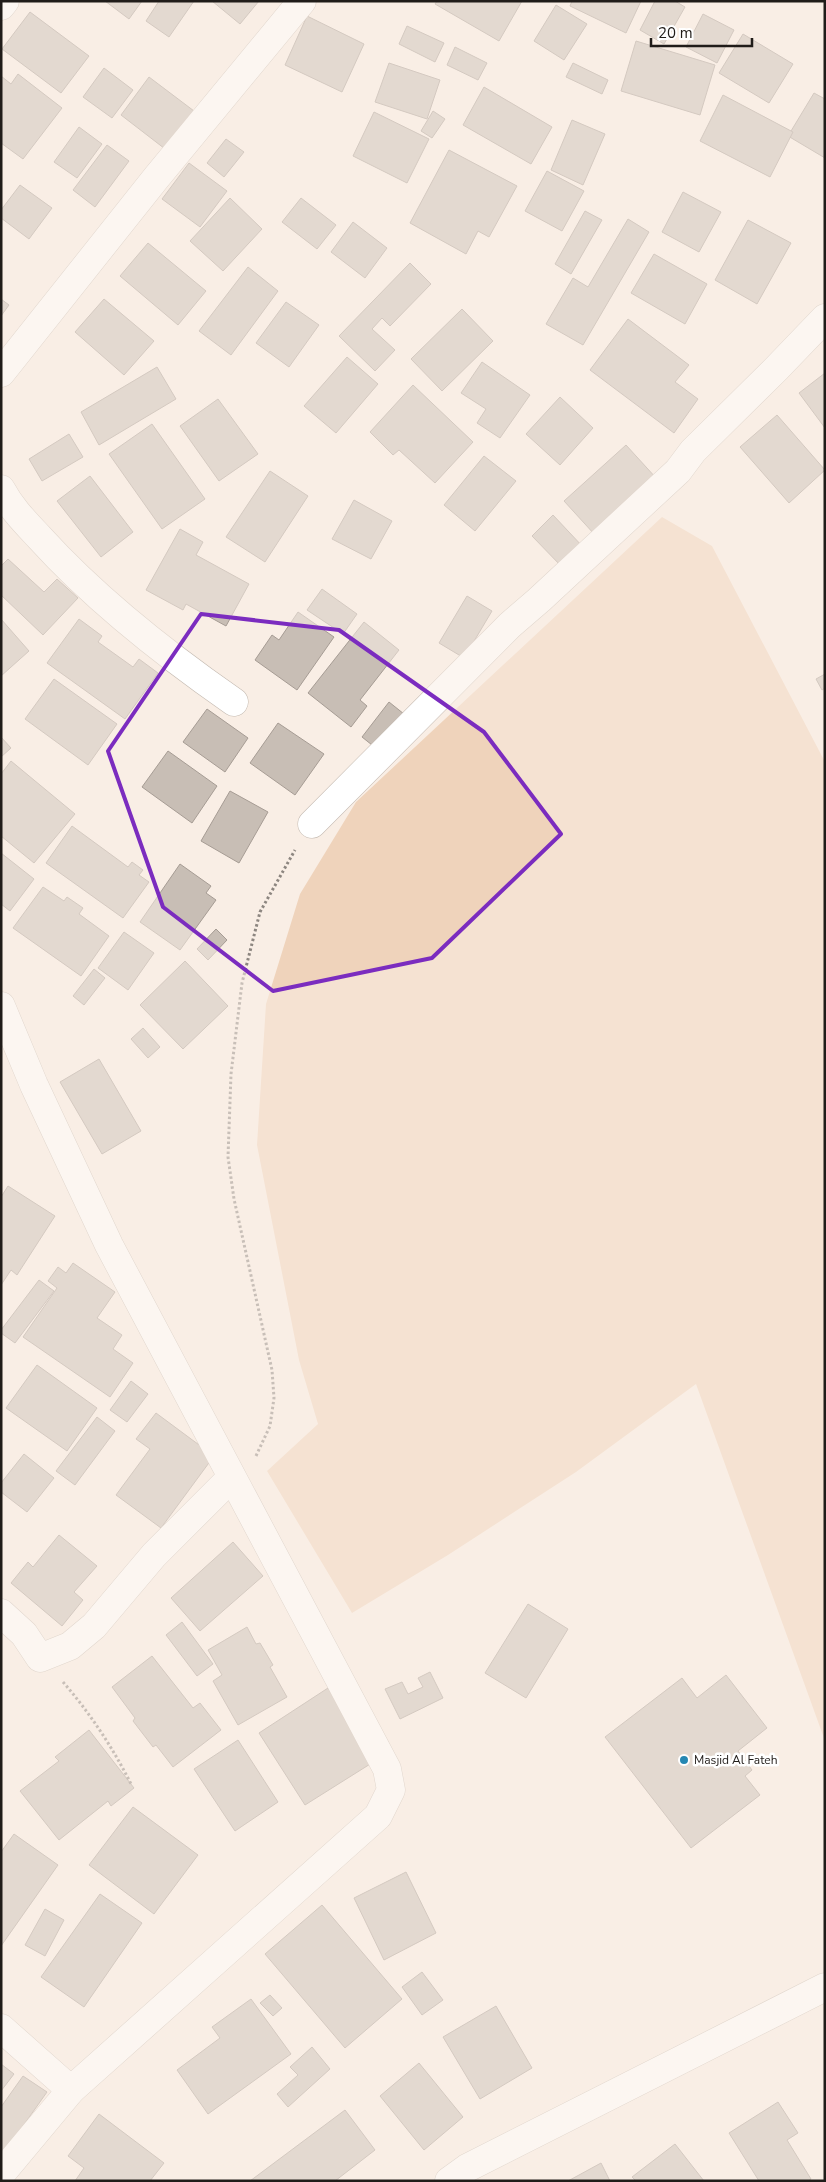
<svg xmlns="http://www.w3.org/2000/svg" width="826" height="2182" font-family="'Nunito Sans',sans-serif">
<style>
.green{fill:#efd3bb}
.building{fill:#c8beb5;stroke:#a69c94}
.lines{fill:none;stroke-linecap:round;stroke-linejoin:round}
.minor-casing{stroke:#c4bab1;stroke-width:29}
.path{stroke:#8d8680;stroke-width:3;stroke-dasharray:2.5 2.5;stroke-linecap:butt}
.minor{stroke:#fff;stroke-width:28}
.marked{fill:none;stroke:#7b2cbf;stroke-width:4;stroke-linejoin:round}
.poi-dot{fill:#2587b2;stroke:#fff;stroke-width:2}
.labels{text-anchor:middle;stroke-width:5;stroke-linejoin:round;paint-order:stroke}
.poi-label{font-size:12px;fill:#201c19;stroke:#fff;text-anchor:start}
</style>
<rect width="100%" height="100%" fill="#f9eee5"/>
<!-- green -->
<polygon class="green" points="662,517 712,546 825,762 825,1741 696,1384 576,1472 448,1555 352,1613 267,1471 318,1424 299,1360 257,1145 266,1004 300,894 356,802"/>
<!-- building -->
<g class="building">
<polygon points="105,1 142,1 129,19"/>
<polygon points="159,1 194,1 169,37 146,21"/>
<polygon points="212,1 259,1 240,24"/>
<polygon points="437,1 522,1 499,41 435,4"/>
<polygon points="572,1 641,1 626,33 570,6"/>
<polygon points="655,1 675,1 685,7 664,44 640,30"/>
<polygon points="556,5 587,24 564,60 534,41"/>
<polygon points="30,12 89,56 61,93 2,49"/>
<polygon points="703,14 734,30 717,63 686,47"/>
<polygon points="307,16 364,44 342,92 285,65"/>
<polygon points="407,26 444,43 435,62 399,44"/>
<polygon points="743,34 793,64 769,103 719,73"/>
<polygon points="636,41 715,65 700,115 621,91"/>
<polygon points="455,47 487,63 478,80 447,65"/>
<polygon points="389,63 440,80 427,119 375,102"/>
<polygon points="573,63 608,80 602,94 566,77"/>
<polygon points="104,68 133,90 112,118 83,97"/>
<polygon points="18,74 62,108 23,159 1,143 1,76 11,84"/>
<polygon points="149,77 198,114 169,152 121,115"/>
<polygon points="484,87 552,127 531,164 463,125"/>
<polygon points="814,93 825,99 825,158 788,136"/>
<polygon points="723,95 793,132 770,177 700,141"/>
<polygon points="433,111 445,119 432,138 421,131"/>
<polygon points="374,112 429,139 407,183 353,156"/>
<polygon points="572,120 605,134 583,185 551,170"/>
<polygon points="79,127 102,144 77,178 54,162"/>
<polygon points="226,139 244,152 224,177 207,163"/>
<polygon points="107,145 129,161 95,207 73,190"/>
<polygon points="449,150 517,186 489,237 478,231 466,254 410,223"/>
<polygon points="189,163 227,191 200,227 162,199"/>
<polygon points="547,171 584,191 562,231 525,211"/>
<polygon points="20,185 52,208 29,239 1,218 1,210"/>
<polygon points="683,192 721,212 699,252 662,232"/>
<polygon points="230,198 262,229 223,271 190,241"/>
<polygon points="301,198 336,225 317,249 282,222"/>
<polygon points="585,211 602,220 571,274 555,264"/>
<polygon points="628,219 649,232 583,345 546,324 573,278 588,287"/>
<polygon points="748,220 791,243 757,304 715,280"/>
<polygon points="353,222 387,248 365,278 331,252"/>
<polygon points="148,243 206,291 178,325 120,276"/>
<polygon points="654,254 707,284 685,324 631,293"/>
<polygon points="410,263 431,284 390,326 382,318 372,329 395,350 375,371 339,336"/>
<polygon points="248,267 278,291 231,355 199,331"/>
<polygon points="1,299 9,305 1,316"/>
<polygon points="104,299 154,341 124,375 75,332"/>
<polygon points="286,302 319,325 289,367 256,343"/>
<polygon points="462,309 493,341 442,391 411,359"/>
<polygon points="628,319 689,365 675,382 698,399 674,433 590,370"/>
<polygon points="347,357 378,384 336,433 304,406"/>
<polygon points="482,362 530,395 500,438 477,423 486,409 461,393"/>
<polygon points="157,367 176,399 99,445 81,412"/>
<polygon points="825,373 825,428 799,393"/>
<polygon points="413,385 473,442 435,483 399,450 393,455 370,432"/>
<polygon points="560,397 593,428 560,465 526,434"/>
<polygon points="218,399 258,454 219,481 180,426"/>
<polygon points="777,415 825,470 789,503 740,447"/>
<polygon points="152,424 205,499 162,529 109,454"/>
<polygon points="69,434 83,457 42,481 29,459"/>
<polygon points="626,445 657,479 595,535 564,501"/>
<polygon points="484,456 516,481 475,531 444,505"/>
<polygon points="270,471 308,496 265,562 226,537"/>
<polygon points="90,476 133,532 101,557 57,501"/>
<polygon points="354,500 392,521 371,559 332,539"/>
<polygon points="553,515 584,548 563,568 532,536"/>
<polygon points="180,529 203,542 196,555 249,584 226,626 186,604 183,610 146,590"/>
<polygon points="8,559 44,592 57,579 78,598 43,635 1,595 1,566"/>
<polygon points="322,589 357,614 343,634 307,610"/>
<polygon points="467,596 492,611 464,658 439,643"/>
<polygon points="298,612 334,637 297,690 255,660 272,635 279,640"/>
<polygon points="1,619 29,651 1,676"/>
<polygon points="79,619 102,636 98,642 133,667 139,659 158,673 125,719 47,663"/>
<polygon points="364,622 399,650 360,700 367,706 351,727 308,693"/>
<polygon points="825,674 825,688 822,690 816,679"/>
<polygon points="54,679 117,724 88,765 25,719"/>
<polygon points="389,702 404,714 377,749 362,737"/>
<polygon points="207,709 248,738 225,772 183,742"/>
<polygon points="278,723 324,754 295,795 250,763"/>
<polygon points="1,737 11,748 1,757"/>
<polygon points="168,751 217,786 192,823 142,787"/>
<polygon points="11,761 75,814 34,863 1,836 1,774"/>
<polygon points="230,791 268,812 239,863 201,841"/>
<polygon points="72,826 128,867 132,862 143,870 139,875 149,882 123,918 46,863"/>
<polygon points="1,853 34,879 10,911 1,904"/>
<polygon points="180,864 211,886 206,893 216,900 180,950 140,922"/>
<polygon points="43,887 64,901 67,897 83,908 79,914 109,936 81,976 13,928"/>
<polygon points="216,929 227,940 208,960 197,949"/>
<polygon points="124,932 154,953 128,990 98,968"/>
<polygon points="185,961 228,1006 183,1049 140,1005"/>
<polygon points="94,969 105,978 84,1005 73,996"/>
<polygon points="143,1028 160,1047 148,1058 131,1039"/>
<polygon points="99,1059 141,1131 102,1154 60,1082"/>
<polygon points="8,1186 55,1216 17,1275 11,1270 1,1285 1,1197"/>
<polygon points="73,1263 115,1292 97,1318 122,1335 113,1349 133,1363 110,1397 23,1337 57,1288 48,1281 58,1267 66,1273"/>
<polygon points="39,1280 54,1291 15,1343 1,1333 1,1330"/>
<polygon points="37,1365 97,1408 67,1451 6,1408"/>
<polygon points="131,1381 148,1394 127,1422 110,1410"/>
<polygon points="156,1413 214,1456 161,1528 116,1495 150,1449 136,1439"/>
<polygon points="97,1417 115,1431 75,1485 56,1471"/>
<polygon points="24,1454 54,1478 27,1512 1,1492 1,1483"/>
<polygon points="59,1535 97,1566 74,1592 83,1600 62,1626 11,1583 28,1562 33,1567"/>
<polygon points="233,1542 263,1576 200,1631 171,1598"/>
<polygon points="528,1604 568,1629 526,1698 485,1673"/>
<polygon points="182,1622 213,1664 197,1676 166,1635"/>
<polygon points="247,1627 256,1644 260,1643 273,1665 270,1667 287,1697 238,1725 213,1681 222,1675 208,1650"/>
<polygon points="152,1656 193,1708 200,1703 221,1730 173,1767 156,1745 153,1747 133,1721 135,1718 112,1687"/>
<polygon points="430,1672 443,1698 400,1719 385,1689 402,1682 408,1694 423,1687 418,1678"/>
<polygon points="726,1675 767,1728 738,1751 752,1770 745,1776 760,1795 691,1848 605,1737 682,1678 697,1698"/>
<polygon points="328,1688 375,1761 305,1805 259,1733"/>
<polygon points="89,1730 134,1788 111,1806 108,1801 59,1840 20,1791 59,1761 55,1757"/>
<polygon points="238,1740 278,1802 235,1831 194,1769"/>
<polygon points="133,1807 198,1855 154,1914 89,1865"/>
<polygon points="14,1834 58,1865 1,1946 1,1852"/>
<polygon points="406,1872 436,1933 384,1960 354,1898"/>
<polygon points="100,1894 142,1923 84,2007 41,1977"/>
<polygon points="322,1905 402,1999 345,2048 265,1954"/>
<polygon points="45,1909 64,1920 45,1956 25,1945"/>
<polygon points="422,1972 443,2000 422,2015 402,1987"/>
<polygon points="270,1995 282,2008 273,2016 260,2003"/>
<polygon points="251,1999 291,2054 208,2114 177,2070 220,2038 212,2027"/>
<polygon points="496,2006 532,2068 480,2099 443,2037"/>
<polygon points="312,2047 330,2069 288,2107 277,2094 298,2075 290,2067"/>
<polygon points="419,2063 463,2117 424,2150 380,2096"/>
<polygon points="1,2064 14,2074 1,2091"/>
<polygon points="23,2076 47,2092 1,2157 1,2107"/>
<polygon points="778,2102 798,2133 787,2140 811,2179 808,2181 759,2181 729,2133"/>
<polygon points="345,2110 375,2150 335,2181 250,2181"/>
<polygon points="99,2114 164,2163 150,2181 75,2181 84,2168 68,2156"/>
<polygon points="675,2144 704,2181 636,2181 632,2177"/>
<polygon points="601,2163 610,2181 568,2181"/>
</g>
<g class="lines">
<!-- minor casing -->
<g class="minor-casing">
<g id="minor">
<polyline points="1,6 5,1"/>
<polyline points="1,373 156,178 302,1"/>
<path d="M 1,489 C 11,508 25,522 39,537 C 96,600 165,654 234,702"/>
<polyline points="312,824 510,625 539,600 678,471 693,451 776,369 825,318"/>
<polyline points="1,1006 34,1085 109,1245 387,1769 391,1790 378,1816 71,2090 1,2174"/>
<polyline points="1,1613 24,1634 40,1658 70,1646 94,1626 154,1555 231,1478"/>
<polyline points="1,2028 71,2090"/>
<polyline points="449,2181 467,2168 825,1987"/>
</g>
</g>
<!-- path -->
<g class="path">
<polyline points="256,1456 270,1426 274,1398 272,1370 234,1199 228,1157 231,1074 242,983 260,912 295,850"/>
<path d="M 63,1682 C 90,1713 113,1748 131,1784"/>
</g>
<!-- minor -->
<use href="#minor" class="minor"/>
</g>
<!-- marked area -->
<path d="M0 0H826V2182H0ZM 201,614 L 339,630 L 484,732 L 561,834 L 432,958 L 273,991 L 163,907 L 108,751 Z" fill="#f9eee5" fill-opacity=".55" fill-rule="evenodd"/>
<path class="marked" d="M 201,614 L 339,630 L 484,732 L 561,834 L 432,958 L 273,991 L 163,907 L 108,751 Z"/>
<!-- markers -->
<circle class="poi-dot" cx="684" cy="1760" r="5"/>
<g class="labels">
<!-- poi labels -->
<g class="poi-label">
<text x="694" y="1764">Masjid Al Fateh</text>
</g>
</g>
<!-- border -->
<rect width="826" height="2182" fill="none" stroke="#201c19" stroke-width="5"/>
<!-- scale -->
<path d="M651 38v8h101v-8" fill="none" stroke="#201c19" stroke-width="2.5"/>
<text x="658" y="38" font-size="15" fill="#201c19" stroke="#ffffff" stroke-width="4" paint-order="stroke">20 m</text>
</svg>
